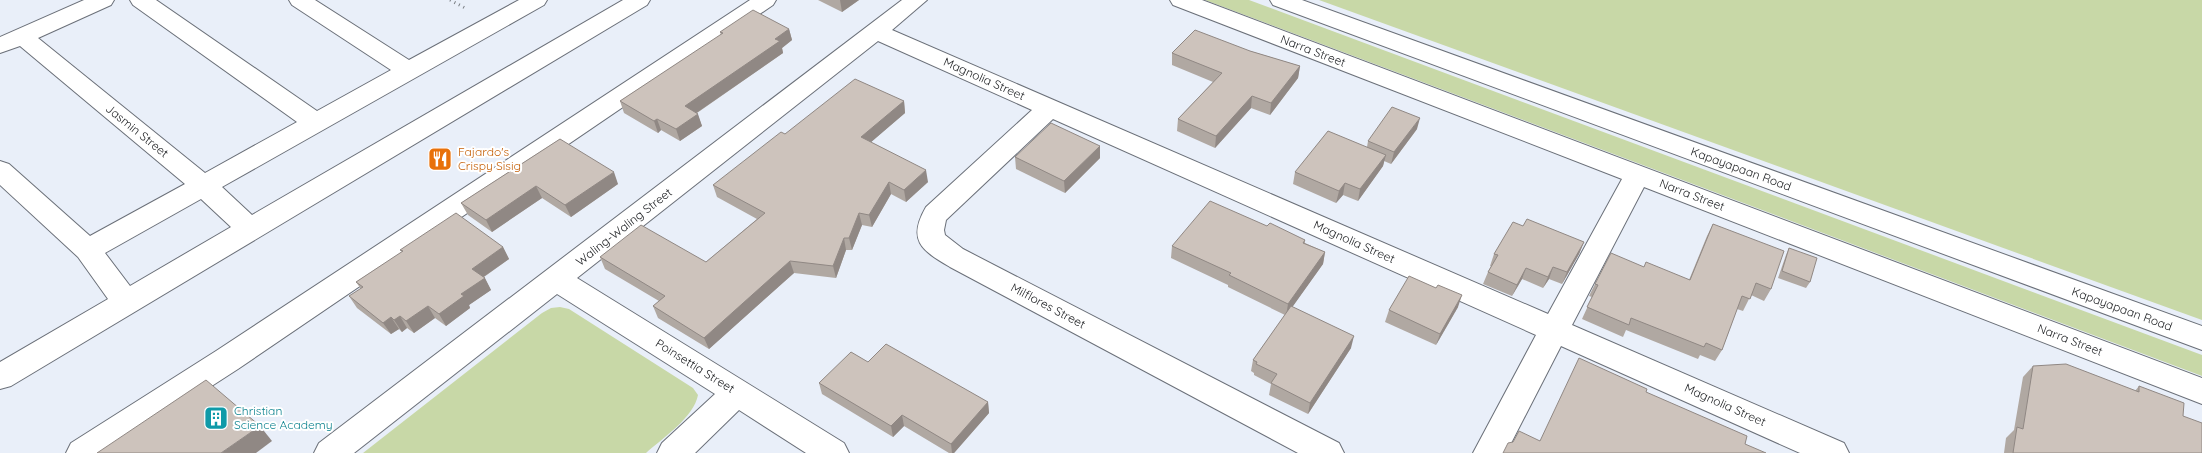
<svg xmlns="http://www.w3.org/2000/svg" width="2202" height="453" font-family="Quicksand,sans-serif">
<style>
.green{fill:#c8d8a7}
.lines{fill:none;stroke-linecap:round;stroke-linejoin:round}
.minor-casing{stroke:#6b7079;stroke-width:2}
.path{stroke:#7c8086;stroke-width:3;stroke-dasharray:1 4;stroke-linecap:butt}
.minor{fill:#fff;fill-rule:evenodd}
.wall{fill:#b0a8a2}
.shaded-wall{fill:#908884}
.building{fill:#cdc3bc;stroke:#908884}
.labels{text-anchor:middle;stroke-width:4;stroke-linejoin:round;paint-order:stroke}
.street-label{font-size:12px;fill:#1c1e21;stroke:#fff}
.food-label{font-size:12px;fill:#c56008;stroke:#fff;text-anchor:start}
.culture-label{font-size:12px;fill:#0d838f;stroke:#fff;text-anchor:start}
</style>
<rect width="100%" height="100%" fill="#e9eff9"/>
<!-- green -->
<g class="green">
<polygon points="1205,0 1249,0 2202,355 2202,376"/>
<polygon points="1319,0 2202,0 2202,320"/>
<path d="M 560,307 L 569,309 L 693,388 L 698,395 C 694,417 663,438 646,453 L 363,453 L 542,313 L 551,308 Z"/>
</g>
<g class="lines">
<!-- minor casing -->
<g class="minor-casing">
<g id="minor">
<path d="M 84,0 L 114,0 L 111,5 L 38,38 L 205,173 L 297,122 L 133,5 L 130,0 L 156,0 L 317,111 L 391,70 L 292,5 L 289,0 L 315,0 L 409,60 L 519,0 L 547,0 L 544,5 L 222,187 L 252,215 L 623,0 L 650,0 L 647,5 L 11,386 L 0,389 L 0,362 L 108,299 L 78,257 L 0,185 L 0,161 L 9,164 L 90,236 L 185,184 L 20,46 L 0,53 L 0,37 ZM 201,199 L 231,227 L 130,286 L 105,253 Z"/>
<polygon points="750,0 776,0 773,5 238,369 108,453 66,453 71,443 216,351"/>
<path d="M 902,0 L 927,0 L 892,30 L 1548,314 L 1622,179 L 1173,5 L 1170,0 L 1202,0 L 2202,378 L 2202,404 L 1644,187 L 1572,325 L 1844,443 L 1849,453 L 1800,453 L 1561,346 L 1506,453 L 1473,453 L 1536,335 L 1053,119 L 946,220 L 944,230 L 945,235 L 963,249 L 1339,443 L 1344,453 L 1298,453 L 950,267 C 921,250 907,240 926,207 L 1032,110 L 878,41 L 577,278 L 844,443 L 849,453 L 806,453 L 739,410 L 695,453 L 657,453 L 662,443 L 715,394 L 557,294 L 354,453 L 314,453 L 319,443 Z"/>
<polygon points="1270,0 1302,0 2202,326 2202,350 1273,5"/>
</g>
</g>
<!-- path -->
<polyline class="path" points="450,0 467,9"/>
<!-- minor -->
<use href="#minor" class="minor"/>
</g>
<!-- wall -->
<g class="wall">
<polygon points="818,0 859,0 842,12"/>
<polygon points="789,29 792,40 782,48 783,53 697,113 702,126 680,141 661,130 658,133 624,113 620,101 721,35 720,32"/>
<polygon points="1250,51 1300,66 1298,78 1270,115 1251,108 1215,148 1177,131 1178,119 1213,82 1172,65 1172,53"/>
<polygon points="904,101 905,113 871,142 928,182 906,202 891,194 872,227 862,225 852,250 846,250 836,278 794,273 709,349 658,318 653,306 659,301 605,269 600,257 706,262 757,219 717,197 713,185 785,134"/>
<polygon points="1417,129 1391,164 1384,161 1383,166 1358,201 1343,195 1336,203 1293,184 1295,172 1367,147 1368,141"/>
<polygon points="560,139 618,184 571,217 542,198 492,232 468,215 461,203"/>
<polygon points="1100,146 1100,158 1065,193 1016,169 1015,157"/>
<polygon points="1713,224 1771,289 1764,301 1751,295 1743,311 1737,309 1722,350 1715,361 1700,355 1698,359 1626,330 1623,337 1582,319 1592,297 1589,296 1595,284 1644,267 1689,280 1707,236"/>
<polygon points="1267,226 1305,240 1305,243 1325,252 1323,264 1292,307 1351,348 1308,414 1269,395 1271,384 1254,375 1254,373 1251,371 1253,360 1285,315 1228,287 1228,285 1171,258 1172,246"/>
<polygon points="1523,226 1584,242 1579,254 1562,284 1549,279 1543,288 1522,279 1512,296 1483,284 1488,272 1491,266 1490,266 1494,254"/>
<polygon points="503,247 509,259 484,277 491,290 469,305 470,308 446,326 435,318 414,333 407,328 402,332 399,329 391,334 357,308 349,296 361,289 356,282 402,252 400,250"/>
<polygon points="1789,248 1810,282 1806,288 1778,278 1786,255"/>
<polygon points="1436,288 1458,307 1436,345 1385,322 1389,310"/>
<polygon points="868,362 988,402 989,413 954,453 949,453 904,426 893,437 822,394 819,383"/>
<polygon points="2033,366 2135,391 2139,386 2183,416 2202,453 2004,453 2006,438 2014,430 2023,377"/>
</g>
<!-- shaded-wall -->
<g class="shaded-wall">
<polygon points="840,0 859,0 842,12"/>
<polygon points="789,29 792,40 782,48 783,53 689,118 685,106 775,39"/>
<polygon points="1300,66 1298,78 1270,115 1271,103"/>
<polygon points="1252,96 1251,108 1215,148 1216,136"/>
<polygon points="904,101 905,113 863,149 861,137"/>
<polygon points="698,114 702,126 680,141 676,129"/>
<polygon points="1420,118 1417,129 1391,164 1394,152"/>
<polygon points="657,119 661,130 658,133 654,121"/>
<polygon points="1100,146 1100,158 1065,193 1064,181"/>
<polygon points="1386,155 1383,166 1358,201 1360,189"/>
<polygon points="926,170 928,182 906,202 904,190"/>
<polygon points="614,172 618,184 571,217 565,205"/>
<polygon points="889,182 891,194 872,227 869,215"/>
<polygon points="1345,183 1343,195 1336,203 1339,191"/>
<polygon points="536,186 542,198 492,232 486,220"/>
<polygon points="859,213 862,225 852,250 849,238"/>
<polygon points="844,238 846,250 836,278 833,266"/>
<polygon points="1584,242 1579,254 1562,284 1567,272"/>
<polygon points="503,247 509,259 479,280 472,269"/>
<polygon points="1325,252 1323,264 1286,316 1288,304"/>
<polygon points="790,261 794,273 709,349 704,338"/>
<polygon points="1553,267 1549,279 1543,288 1548,277"/>
<polygon points="1526,268 1522,279 1512,296 1517,285"/>
<polygon points="485,278 491,290 469,305 470,308 446,326 439,314 461,294"/>
<polygon points="1462,295 1458,307 1436,345 1440,334"/>
<polygon points="428,306 435,318 414,333 406,321"/>
<polygon points="400,316 407,328 402,332 394,320"/>
<polygon points="391,317 399,329 391,334 383,323"/>
<polygon points="1354,336 1351,348 1308,414 1310,403"/>
<polygon points="988,402 989,413 954,453 952,453 951,444"/>
<polygon points="902,415 904,426 893,437 891,426"/>
<polygon points="260,426 272,441 256,453 221,453"/>
</g>
<!-- building -->
<g class="building">
<polygon points="753,10 789,29 775,39 780,41 685,106 698,114 676,129 657,119 654,121 620,101 723,33 720,32"/>
<polygon points="1195,30 1250,51 1300,66 1271,103 1252,96 1216,136 1178,119 1222,73 1172,53"/>
<polygon points="855,79 904,101 861,137 926,170 904,190 889,182 869,215 859,213 849,238 844,238 833,266 790,261 704,338 653,306 665,296 600,257 641,225 706,262 765,213 713,185 781,132 785,134"/>
<polygon points="1392,107 1420,118 1394,152 1368,141"/>
<polygon points="1051,123 1100,146 1064,181 1015,157"/>
<polygon points="1328,131 1386,155 1360,189 1345,183 1339,191 1295,172"/>
<polygon points="560,139 614,172 565,205 536,186 486,220 461,203"/>
<polygon points="1210,201 1267,226 1270,223 1305,240 1303,243 1325,252 1288,304 1229,275 1231,273 1172,246"/>
<polygon points="456,213 503,247 472,269 485,278 461,294 464,296 439,314 428,306 406,321 400,316 394,320 391,317 383,323 349,296 363,287 356,282 403,251 400,250"/>
<polygon points="1527,219 1584,242 1567,272 1553,267 1548,277 1526,268 1517,285 1488,272 1498,255 1494,254 1513,222 1523,226"/>
<polygon points="1713,224 1784,251 1771,289 1756,283 1750,299 1742,296 1722,350 1706,343 1704,347 1631,318 1629,325 1587,307 1598,285 1595,284 1611,253 1644,267 1646,262 1690,280"/>
<polygon points="1789,248 1817,258 1810,282 1782,271"/>
<polygon points="1409,276 1436,288 1438,285 1462,295 1440,334 1389,310"/>
<polygon points="1291,306 1354,336 1310,403 1271,383 1277,374 1256,364 1257,362 1253,360"/>
<polygon points="886,344 988,402 951,444 902,415 891,426 819,383 851,352 868,362"/>
<polygon points="1579,358 1647,389 1646,392 1747,436 1745,444 1766,453 1503,453 1508,443 1513,442 1519,431 1540,441"/>
<polygon points="2066,364 2139,392 2139,386 2184,403 2183,416 2202,423 2202,453 2013,453 2017,427 2023,429 2033,366"/>
<polygon points="206,380 260,426 221,453 97,453"/>
</g>
<!-- icons -->
<defs>
<g id="restaurant-square" transform="scale(1.25)"><rect x="-9" y="-9" width="18" height="18" rx="4" fill="#e8710a" stroke="#fff"/><path d="M-5-6h1v4h1v-4h1v4h1v-4h1v5L-1.5 .5V6h-2V.5L-5-1ZM5-6V6H3V1.5H1.5Q1.5-4 5-6Z" fill="#fff"/></g>
<g id="building-square" transform="scale(1.25)"><rect x="-9" y="-9" width="18" height="18" rx="4" fill="#0f9aa8" stroke="#fff"/><path d="M-4-6H4V6H1V3H-1V6H-4ZM-2.5-4.3h1.7v1.8h-1.7ZM.8-4.3h1.7v1.8H.8ZM-2.5-1h1.7V.8h-1.7ZM.8-1h1.7V.8H.8Z" fill="#fff"/></g>
</defs>
<g fill-rule="evenodd">
<use href="#restaurant-square" x="440" y="159"/>
<use href="#building-square" x="216" y="418"/>
</g>
<g class="labels">
<!-- street labels -->
<g class="street-label">
<text transform="translate(1313 51) rotate(21)" y="4">Narra Street</text>
<text transform="translate(984 79) rotate(24)" y="4">Magnolia Street</text>
<text transform="translate(137 131) rotate(39)" y="4">Jasmin Street</text>
<text transform="translate(1741 169) rotate(20)" y="4">Kapayapaan Road</text>
<text transform="translate(1692 195) rotate(21)" y="4">Narra Street</text>
<text transform="translate(624 227) rotate(-38)" y="4">Waling-Waling Street</text>
<text transform="translate(1354 242) rotate(24)" y="4">Magnolia Street</text>
<text transform="translate(1048 306) rotate(28)" y="4">Milflores Street</text>
<text transform="translate(2122 309) rotate(20)" y="4">Kapayapaan Road</text>
<text transform="translate(2070 340) rotate(21)" y="4">Narra Street</text>
<text transform="translate(695 366) rotate(32)" y="4">Poinsettia Street</text>
<text transform="translate(1725 405) rotate(24)" y="4">Magnolia Street</text>
</g>
<!-- food labels -->
<g class="food-label">
<text x="458" y="156">Fajardo's<tspan x="458" dy="14">Crispy Sisig</tspan></text>
</g>
<!-- culture labels -->
<g class="culture-label">
<text x="234" y="415">Christian<tspan x="234" dy="14">Science Academy</tspan></text>
</g>
</g>
</svg>
